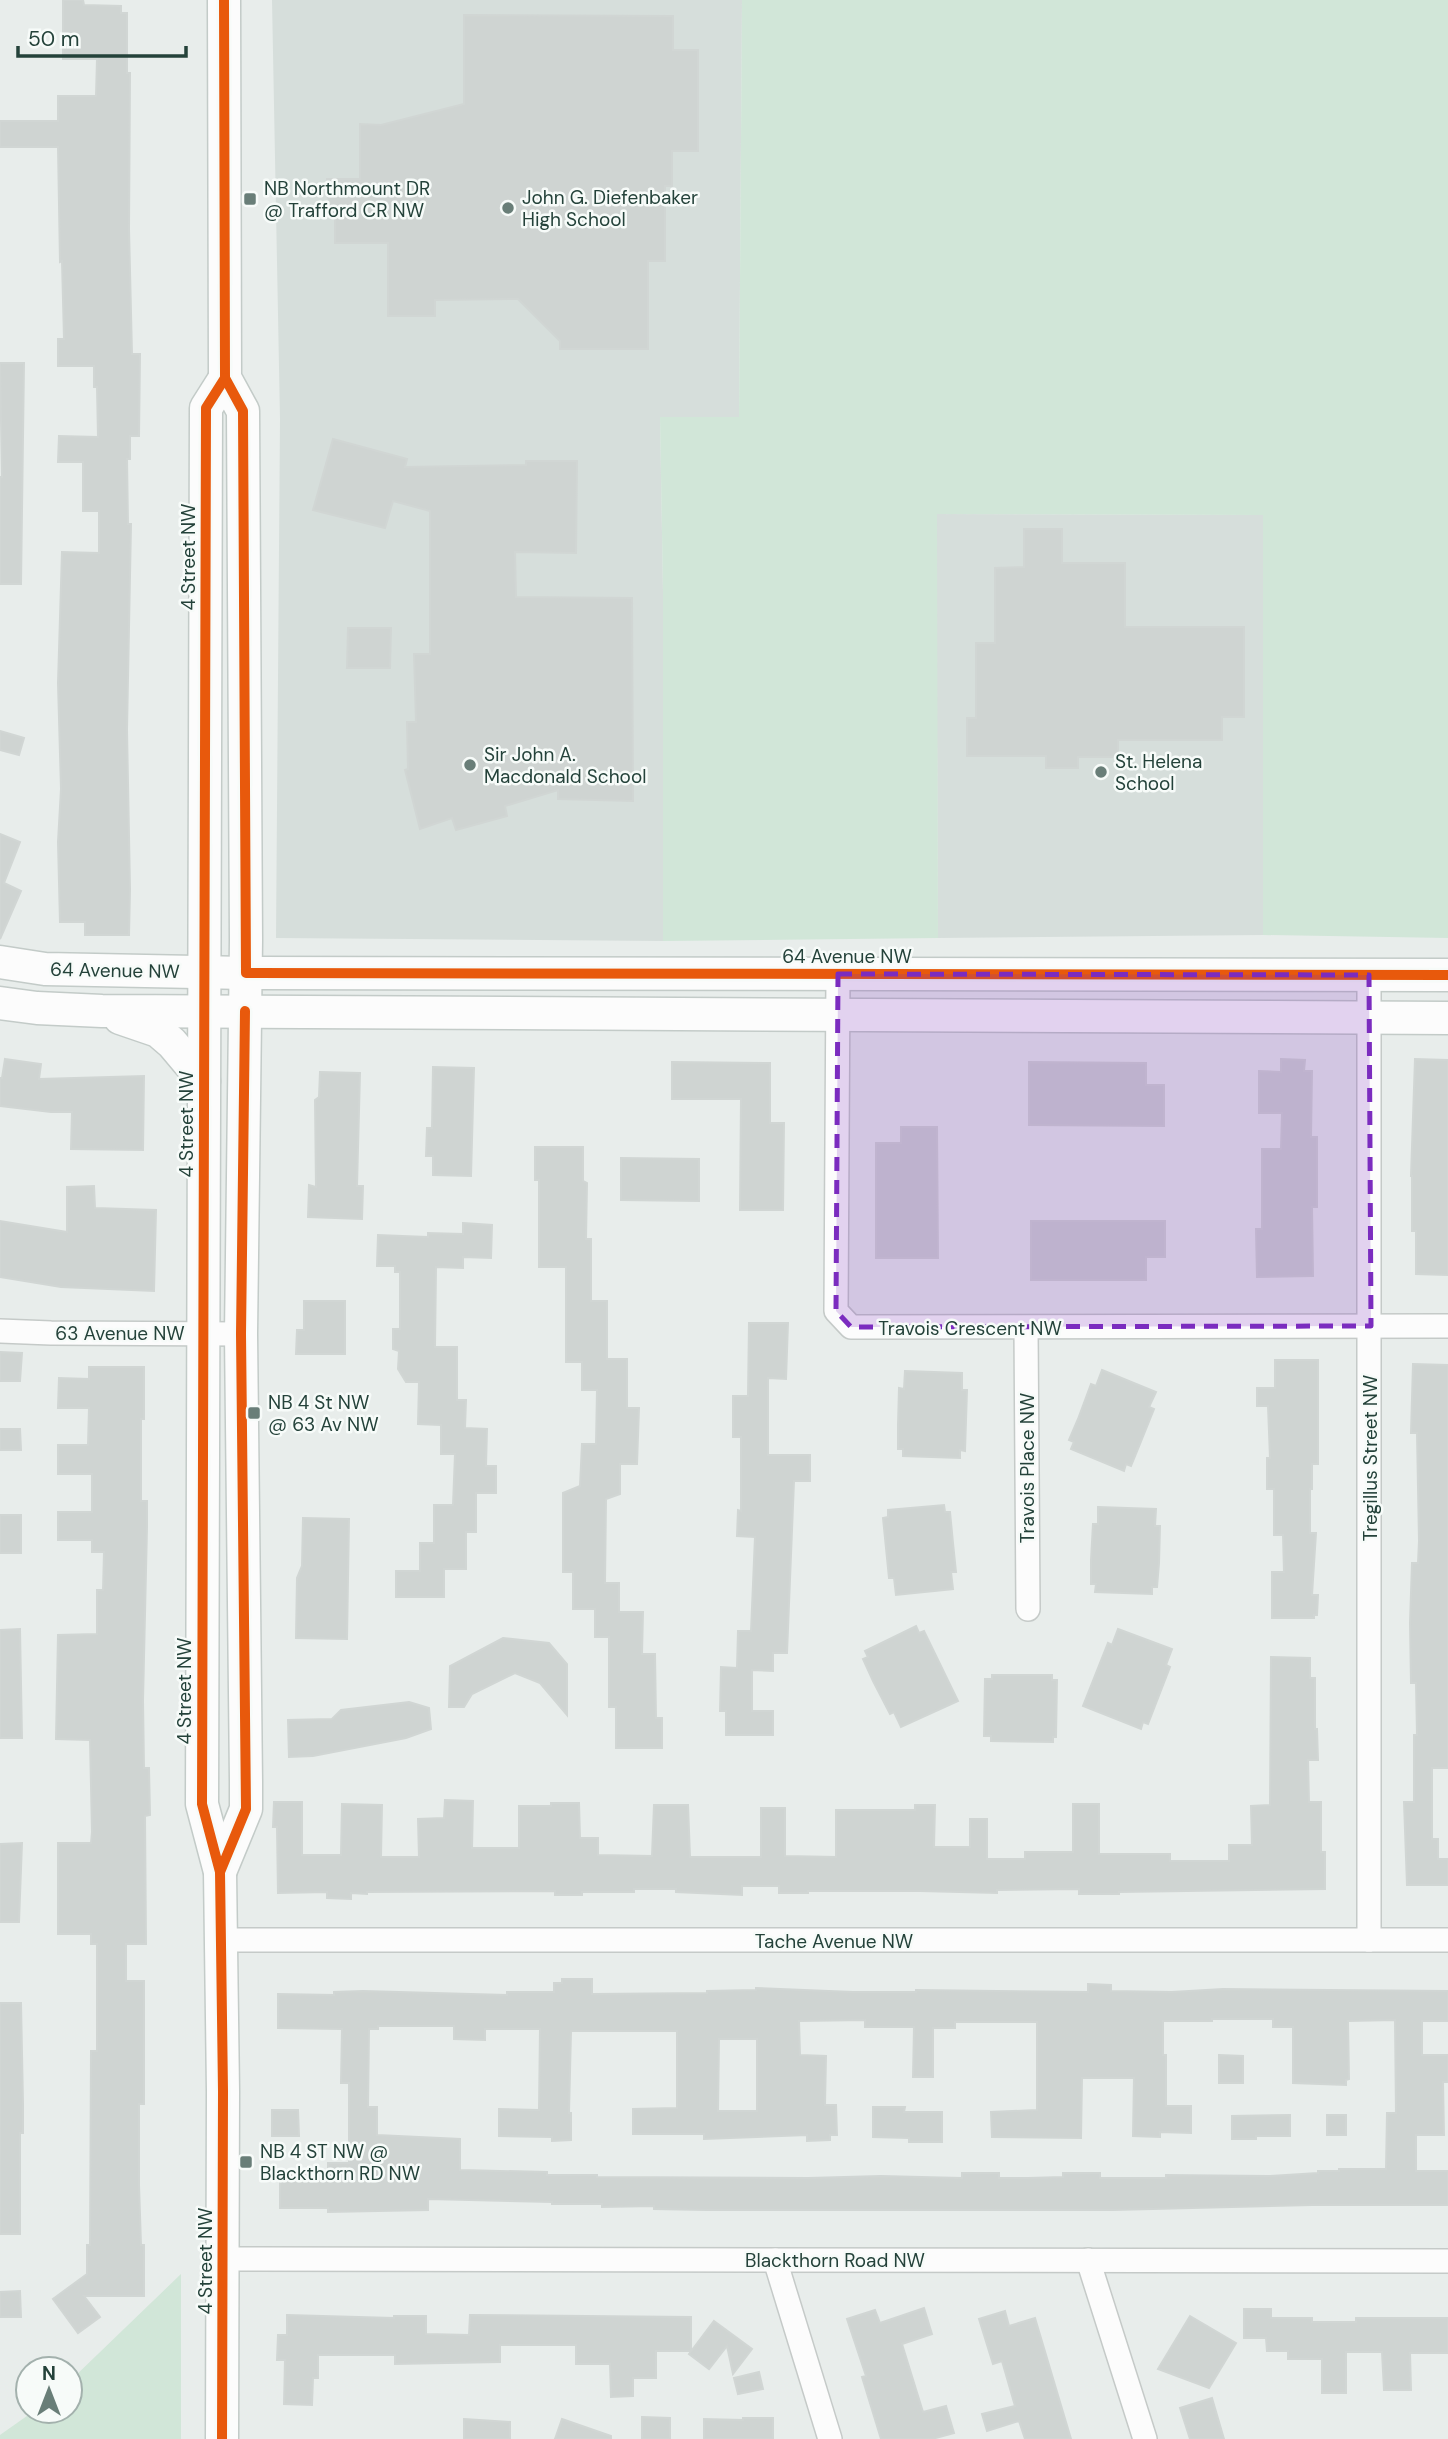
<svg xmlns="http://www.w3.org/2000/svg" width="1448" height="2439" font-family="'DM Sans',sans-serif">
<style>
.built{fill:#d6dedb}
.green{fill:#d1e6d8}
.building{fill:#cfd4d2;stroke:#d1d6d4;stroke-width:2;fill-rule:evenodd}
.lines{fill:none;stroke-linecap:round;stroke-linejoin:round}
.minor-casing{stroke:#c5cac8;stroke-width:26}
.secondary-casing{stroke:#c3cbc8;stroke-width:35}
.minor{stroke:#fcfcfc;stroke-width:23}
.secondary{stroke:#fcfcfc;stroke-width:32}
.cycleway-casing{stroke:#f7fbf9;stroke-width:15}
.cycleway{stroke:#e8590c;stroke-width:10}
.marked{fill:#7b2cbf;fill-opacity:0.2;stroke:#7b2cbf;stroke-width:5;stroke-dasharray:14 9;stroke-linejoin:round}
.poi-dot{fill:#697e78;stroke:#f7fbf9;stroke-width:2.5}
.labels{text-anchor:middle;stroke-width:5;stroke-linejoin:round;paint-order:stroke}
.poi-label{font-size:19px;fill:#24423a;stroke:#f7fbf9;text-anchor:start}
.street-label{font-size:19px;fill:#24423a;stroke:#f7fbf9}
</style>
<rect width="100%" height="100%" fill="#e8edeb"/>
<!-- built -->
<g class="built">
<polygon points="272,0 742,0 739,417 660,417 663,592 663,941 276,938 280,419"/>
<polygon points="936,514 1264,515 1263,935 938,938"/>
</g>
<!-- green -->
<g class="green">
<polygon points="742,0 1448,0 1448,938 1263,935 1263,515 937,514 938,938 663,941 663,592 660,417 739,417"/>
<polygon points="181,2274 181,2439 0,2439 0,2435 34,2411 70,2411 70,2381"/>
</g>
<!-- building -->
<g class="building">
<polygon points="63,0 83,0 84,5 121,6 121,13 127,13 127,73 130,73 129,229 132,354 140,354 139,436 130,436 130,459 127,459 128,524 131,524 127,730 130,889 129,935 85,935 85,922 60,922 58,842 61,789 58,683 62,552 99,553 99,511 83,511 83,462 58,462 59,436 98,437 97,387 94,387 94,366 58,366 58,339 64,339 62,261 60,262 58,147 0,147 0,121 58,121 58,96 96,96 97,59 63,59"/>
<polygon points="464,15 673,16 673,50 698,50 698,151 672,151 672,186 665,186 665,261 648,261 648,349 560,349 560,341 518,299 435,300 435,316 388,316 388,243 335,243 335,220 327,193 327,179 360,179 360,124 381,125 464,104"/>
<polygon points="0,363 24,363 21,584 0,584 0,477 2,477"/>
<polygon points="333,439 407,459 405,467 526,465 526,461 577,461 576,553 515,552 516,597 632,598 633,801 558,799 558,790 505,806 507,816 456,830 452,818 420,829 405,770 408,769 407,722 416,722 414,654 430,654 430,511 393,501 385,528 313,510"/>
<polygon points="1024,529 1062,529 1062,563 1125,563 1125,627 1244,627 1244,717 1222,717 1222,740 1118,740 1118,757 1078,757 1078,768 1046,768 1046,756 967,756 967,718 976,718 976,643 995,643 995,568 1024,567"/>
<polygon points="348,628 391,628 390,668 347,668"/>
<polygon points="0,731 24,738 19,755 0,750"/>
<polygon points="0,834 20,842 4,883 21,891 0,939"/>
<polygon points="5,1059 41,1064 39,1079 144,1076 143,1150 71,1149 72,1112 51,1112 0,1106 0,1078 2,1078"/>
<polygon points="1281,1059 1305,1060 1304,1071 1312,1071 1311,1137 1317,1137 1317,1207 1312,1207 1313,1276 1257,1277 1256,1229 1262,1229 1262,1149 1281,1149 1282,1113 1259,1113 1259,1071 1281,1072"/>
<polygon points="1415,1059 1448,1060 1448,1275 1416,1274 1416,1231 1412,1231 1412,1176 1411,1176"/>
<polygon points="672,1062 770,1063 770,1123 784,1123 783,1210 740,1210 741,1099 672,1099"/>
<polygon points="1029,1062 1146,1063 1146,1085 1164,1085 1164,1126 1029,1125"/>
<polygon points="433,1067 474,1068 471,1176 433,1175 433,1156 426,1156 427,1128 432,1128"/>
<polygon points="320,1072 360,1073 357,1186 363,1186 362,1219 308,1217 309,1185 316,1187 315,1100 319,1097"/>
<polygon points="901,1127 937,1127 938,1258 876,1258 876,1143 901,1143"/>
<polygon points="535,1147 583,1147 583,1181 587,1183 586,1239 591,1239 591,1301 607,1301 607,1359 627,1359 627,1408 639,1408 637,1464 620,1464 620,1494 606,1499 605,1583 619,1583 619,1612 643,1612 642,1654 655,1654 656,1718 662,1718 662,1748 616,1748 616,1707 609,1707 609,1637 595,1637 595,1609 573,1609 573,1572 563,1572 563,1493 580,1486 582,1444 596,1444 597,1390 582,1390 582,1362 566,1362 566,1267 539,1267 539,1180 535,1180"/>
<polygon points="621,1158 699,1159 699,1201 621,1200"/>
<polygon points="94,1186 95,1208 156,1210 154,1291 61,1287 0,1277 0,1221 67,1232 67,1187"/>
<polygon points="1031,1221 1165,1221 1165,1257 1146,1257 1146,1280 1031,1280"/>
<polygon points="463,1223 492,1225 491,1258 463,1257 463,1268 436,1267 435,1347 457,1347 457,1400 466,1400 465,1428 487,1429 486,1466 496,1466 496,1493 476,1493 476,1532 466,1532 466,1569 444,1569 444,1597 396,1597 396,1571 420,1571 420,1543 434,1543 434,1505 453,1505 455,1454 441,1454 441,1425 418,1424 419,1382 406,1382 398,1369 399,1351 393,1349 393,1329 400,1329 400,1272 395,1272 395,1266 377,1266 378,1235 428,1237 428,1233 463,1234"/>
<polygon points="304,1301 345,1301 345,1354 296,1354 297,1330 304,1330"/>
<polygon points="749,1323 788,1323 786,1379 768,1378 768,1455 810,1455 810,1481 794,1481 787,1653 773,1653 773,1671 752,1670 752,1711 773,1711 773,1735 726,1735 726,1711 720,1711 721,1667 737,1668 738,1631 751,1631 755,1537 737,1536 738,1510 741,1511 741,1437 733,1437 733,1396 748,1396"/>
<polygon points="0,1352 22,1353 20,1381 0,1381"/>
<polygon points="1275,1360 1318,1360 1318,1464 1312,1464 1312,1489 1310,1489 1310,1533 1316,1533 1312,1595 1318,1595 1317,1615 1314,1615 1314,1618 1272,1618 1272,1572 1284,1572 1283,1535 1274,1535 1274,1489 1267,1489 1267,1458 1270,1458 1268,1406 1257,1406 1257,1388 1275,1388"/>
<polygon points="1413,1364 1448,1365 1448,1768 1432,1768 1432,1839 1438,1839 1438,1859 1448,1859 1448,1885 1407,1885 1404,1802 1414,1802 1414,1735 1417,1735 1416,1683 1411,1683 1410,1623 1412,1563 1418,1563 1419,1541 1417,1433 1411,1433"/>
<polygon points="89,1367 144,1367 144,1419 141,1419 141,1501 147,1501 147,1527 143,1701 144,1768 149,1768 150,1815 145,1816 146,1944 126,1944 126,1981 144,1981 144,2104 139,2104 139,2185 141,2245 144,2245 144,2296 84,2296 100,2317 78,2333 53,2299 87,2274 87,2245 90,2245 91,2051 97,2051 97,1944 91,1944 91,1934 58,1934 58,1843 91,1843 92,1832 90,1740 56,1739 58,1635 97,1634 97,1590 103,1590 104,1552 92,1552 92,1540 58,1540 58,1512 92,1512 92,1474 58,1474 58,1445 88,1445 89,1408 58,1408 59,1378 89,1379"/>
<polygon points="1102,1370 1156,1392 1149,1407 1154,1409 1140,1444 1131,1466 1126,1464 1124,1471 1071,1449 1074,1442 1069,1440 1078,1419 1091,1384 1096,1386"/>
<polygon points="905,1371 962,1373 962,1390 967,1390 965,1451 960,1450 960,1458 903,1456 903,1449 898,1449 898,1425 899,1388 904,1389"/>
<polygon points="0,1429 20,1429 21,1450 0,1450"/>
<polygon points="944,1505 945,1512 950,1512 953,1543 956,1572 951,1572 953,1589 896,1595 894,1578 889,1578 883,1518 888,1517 888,1510"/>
<polygon points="1098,1507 1156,1509 1155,1526 1160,1526 1159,1563 1157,1587 1152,1587 1152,1594 1095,1592 1096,1584 1091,1584 1091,1560 1093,1524 1098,1524"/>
<rect x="0" y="1515" width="21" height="38"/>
<polygon points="303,1518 349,1519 347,1639 296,1638 297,1578 302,1566"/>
<polygon points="916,1626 919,1633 924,1631 958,1701 901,1727 894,1712 890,1714 873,1681 863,1659 868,1657 865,1651"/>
<polygon points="20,1629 22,1738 0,1738 0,1630"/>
<polygon points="1118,1629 1172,1649 1166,1665 1170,1667 1148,1724 1143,1722 1141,1729 1083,1706 1108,1643 1112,1645"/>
<polygon points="503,1638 549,1643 567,1664 567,1715 540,1683 515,1673 472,1694 464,1707 449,1707 450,1666"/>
<polygon points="1271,1657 1310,1658 1310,1678 1315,1678 1315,1729 1317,1729 1318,1760 1308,1760 1309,1802 1321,1802 1321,1852 1325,1852 1325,1889 1119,1892 1119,1894 1079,1894 1079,1889 997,1890 997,1893 920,1891 808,1891 808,1893 779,1893 779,1886 742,1886 742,1895 676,1892 676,1889 634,1889 634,1892 582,1892 582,1895 555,1895 555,1891 367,1892 367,1894 351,1893 351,1899 327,1898 327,1892 278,1893 277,1827 273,1827 274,1802 302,1802 302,1855 341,1855 342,1804 382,1805 381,1857 419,1857 418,1819 444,1818 445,1800 473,1801 472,1848 519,1848 519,1806 551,1806 551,1803 579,1803 580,1838 598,1838 598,1855 652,1856 654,1805 688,1805 690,1857 761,1857 761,1808 785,1808 785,1856 836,1857 836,1810 915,1810 915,1805 935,1805 934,1847 970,1847 970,1819 987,1819 987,1859 1025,1859 1025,1852 1073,1852 1073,1804 1099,1804 1099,1854 1170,1854 1170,1861 1229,1861 1229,1845 1252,1845 1251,1806 1270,1805"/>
<polygon points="992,1675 1052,1675 1052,1680 1057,1680 1056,1737 1053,1737 1053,1742 991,1741 991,1736 984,1736 985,1679 992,1679"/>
<polygon points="409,1702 429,1708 431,1729 406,1738 313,1756 289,1757 288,1720 332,1719 341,1710"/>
<polygon points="22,1843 19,1922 0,1922 0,1844"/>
<path d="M 562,1979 L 592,1979 L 592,1994 L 707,1993 L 707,1991 L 756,1990 L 756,1988 L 853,1992 L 916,1992 L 916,1990 L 1088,1992 L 1088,1984 L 1111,1985 L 1111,1991 L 1172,1992 L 1223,1989 L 1448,1991 L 1448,2021 L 1422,2021 L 1422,2055 L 1448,2055 L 1448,2082 L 1443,2082 L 1444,2135 L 1416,2135 L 1416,2171 L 1448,2171 L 1448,2205 L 1312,2205 L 1113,2210 L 706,2210 L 654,2209 L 654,2206 L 602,2207 L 602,2204 L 552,2204 L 552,2202 L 428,2199 L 428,2210 L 328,2212 L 328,2208 L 280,2208 L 280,2172 L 328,2172 L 328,2163 L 349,2163 L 349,2083 L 341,2083 L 342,2029 L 278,2028 L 278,1994 L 334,1995 L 334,1992 L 363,1991 L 507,1995 L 507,1992 L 554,1992 L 554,1983 L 562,1983 ZM 1212,2019 L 1273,2019 L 1273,2027 L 1293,2027 L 1293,2083 L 1346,2085 L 1346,2080 L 1349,2079 L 1348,2021 L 1395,2020 L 1396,2113 L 1387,2113 L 1386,2169 L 1339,2169 L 1339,2171 L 1318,2171 L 1318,2173 L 1268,2176 L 1166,2175 L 1166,2178 L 1100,2178 L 1100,2173 L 1063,2173 L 1063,2177 L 1028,2178 L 999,2178 L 999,2173 L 962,2173 L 962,2178 L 881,2176 L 808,2178 L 597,2177 L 597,2175 L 547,2175 L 547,2172 L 460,2170 L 460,2139 L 377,2135 L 377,2107 L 368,2107 L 369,2029 L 378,2029 L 378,2026 L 454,2026 L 454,2039 L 485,2040 L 485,2029 L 540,2029 L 539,2110 L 499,2109 L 499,2136 L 552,2137 L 552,2141 L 571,2140 L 571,2113 L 569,2113 L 571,2031 L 677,2031 L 677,2108 L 633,2109 L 633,2134 L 704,2134 L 704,2139 L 807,2135 L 807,2141 L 830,2140 L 830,2135 L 837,2135 L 836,2105 L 825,2105 L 826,2056 L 800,2055 L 799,2021 L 865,2020 L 865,2027 L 914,2027 L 913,2077 L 933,2077 L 933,2028 L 955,2028 L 955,2022 L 1037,2022 L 1037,2110 L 991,2112 L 992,2137 L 1081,2138 L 1082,2078 L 1134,2078 L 1133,2136 L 1160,2137 L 1160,2132 L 1191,2133 L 1191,2106 L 1166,2106 L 1166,2055 L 1163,2055 L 1163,2021 L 1212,2021 ZM 719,2039 L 757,2039 L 757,2111 L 718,2111 Z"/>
<polygon points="0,2003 21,2003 23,2104 23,2133 20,2133 20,2234 0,2234"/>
<polygon points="1219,2055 1243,2056 1243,2083 1219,2083"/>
<polygon points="873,2107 905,2107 904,2112 942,2112 942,2142 909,2142 909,2138 873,2137"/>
<polygon points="272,2110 298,2110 299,2136 272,2136"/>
<polygon points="1290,2115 1290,2136 1256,2136 1256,2139 1232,2139 1232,2116"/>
<rect x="1327" y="2115" width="19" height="20"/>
<polygon points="20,2291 21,2317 0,2317 0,2292"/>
<polygon points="924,2308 932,2334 902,2344 923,2412 946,2406 954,2433 932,2439 881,2439 862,2377 866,2376 847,2319 875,2310 880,2323"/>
<polygon points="1244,2309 1271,2309 1271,2318 1312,2318 1312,2322 1356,2322 1356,2318 1448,2318 1448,2353 1410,2353 1411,2390 1384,2390 1382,2352 1346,2352 1346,2393 1322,2393 1322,2359 1288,2359 1288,2351 1267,2351 1266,2338 1244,2338"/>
<polygon points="1005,2311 1009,2326 1035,2318 1071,2439 1025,2439 1019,2421 987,2431 982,2414 1015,2406 1002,2361 993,2364 979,2319"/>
<polygon points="287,2315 394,2318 394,2316 426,2316 426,2334 469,2335 470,2315 691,2317 691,2351 656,2351 656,2378 633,2378 633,2396 611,2397 610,2364 576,2364 576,2345 500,2345 500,2362 395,2364 395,2355 318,2355 318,2378 313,2378 312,2405 284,2404 285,2360 277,2360 278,2335 287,2335"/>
<polygon points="1190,2316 1236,2343 1209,2388 1158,2369"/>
<polygon points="714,2321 752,2349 733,2374 727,2346 709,2369 689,2354"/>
<polygon points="759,2372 763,2389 738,2394 734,2378"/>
<polygon points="1212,2398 1224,2439 1190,2439 1180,2408"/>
<polygon points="642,2417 670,2418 670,2439 642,2439"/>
<polygon points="743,2418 773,2418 773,2439 704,2439 704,2419 743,2420"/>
<polygon points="464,2419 510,2422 510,2439 464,2439"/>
<polygon points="562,2419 611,2436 611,2439 555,2439"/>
</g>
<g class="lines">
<!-- minor casing -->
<g class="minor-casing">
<g id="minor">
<polyline points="838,974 836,1311 851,1327 1448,1326"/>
<polyline points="1026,1328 1028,1609"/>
<polyline points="0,1331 51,1333 241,1334"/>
<polyline points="220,1940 1448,1940"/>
<polyline points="1369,1940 1369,975"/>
<polyline points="223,2259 1448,2261"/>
<polyline points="775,2260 830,2439"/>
<polyline points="1088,2260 1145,2439"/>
</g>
</g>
<!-- secondary casing -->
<g class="secondary-casing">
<g id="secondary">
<polyline points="0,962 45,969 246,973 1448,975"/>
<polyline points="0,1003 37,1008 102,1011 1448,1018"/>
<polyline points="120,1018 158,1031 172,1043 204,1081"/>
<polyline points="220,1872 246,1809 246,1782 241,1334 246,940 243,411 225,378 224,0"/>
<path d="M 222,2439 L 223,2091 L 220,1872 L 202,1804 C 201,1338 205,873 206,408 L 225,378"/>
</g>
</g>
<!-- minor -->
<use href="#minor" class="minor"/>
<!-- secondary -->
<use href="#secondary" class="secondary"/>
<!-- cycleway casing -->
<g class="cycleway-casing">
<g id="cycleway">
<polyline points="224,0 225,378 243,411 246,973 1448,975"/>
<polyline points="220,1872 246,1809 241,1334 245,1011"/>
<path d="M 222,2439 L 223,2091 L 220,1872 L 202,1804 C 201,1338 205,873 206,408 L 225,378"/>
</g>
</g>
<!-- cycleway -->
<use href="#cycleway" class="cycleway"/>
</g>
<!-- marked area -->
<path class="marked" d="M 838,974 L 1369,975 L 1371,1326 L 851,1327 L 836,1311 Z"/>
<!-- markers -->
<g class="poi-dot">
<rect x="243" y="192" width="14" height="14" rx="3.5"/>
<circle cx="508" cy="208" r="7"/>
<circle cx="470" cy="765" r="7"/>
<circle cx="1101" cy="772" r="7"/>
<rect x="247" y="1406" width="14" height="14" rx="3.5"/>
<rect x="239" y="2155" width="14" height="14" rx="3.5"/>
</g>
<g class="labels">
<!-- poi labels -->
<g class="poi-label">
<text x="264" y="195">NB Northmount DR<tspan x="264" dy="22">@ Trafford CR NW</tspan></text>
<text x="522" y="204">John G. Diefenbaker<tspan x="522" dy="22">High School</tspan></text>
<text x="484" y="761">Sir John A.<tspan x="484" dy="22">Macdonald School</tspan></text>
<text x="1115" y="768">St. Helena<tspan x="1115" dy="22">School</tspan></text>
<text x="268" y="1409">NB 4 St NW<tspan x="268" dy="22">@ 63 Av NW</tspan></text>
<text x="260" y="2158">NB 4 ST NW @<tspan x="260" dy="22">Blackthorn RD NW</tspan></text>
</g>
<!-- street labels -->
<g class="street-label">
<text transform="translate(188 557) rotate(-90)" y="7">4 Street NW</text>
<text x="847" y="963">64 Avenue NW</text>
<text transform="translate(115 970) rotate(1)" y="7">64 Avenue NW</text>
<text transform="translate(186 1124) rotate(-90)" y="7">4 Street NW</text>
<text x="970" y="1335">Travois Crescent NW</text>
<text x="120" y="1340">63 Avenue NW</text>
<text transform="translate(1370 1458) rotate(-90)" y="7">Tregillus Street NW</text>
<text transform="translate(1027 1468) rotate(-90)" y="7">Travois Place NW</text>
<text transform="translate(184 1691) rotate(-90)" y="7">4 Street NW</text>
<text x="834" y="1948">Tache Avenue NW</text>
<text x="835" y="2267">Blackthorn Road NW</text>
<text transform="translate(205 2261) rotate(-90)" y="7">4 Street NW</text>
</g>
</g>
<!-- north arrow -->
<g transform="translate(49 2390)"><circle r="33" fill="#f7fbf9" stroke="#a3b1ad" stroke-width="2"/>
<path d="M0-5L12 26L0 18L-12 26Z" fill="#697e78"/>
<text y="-10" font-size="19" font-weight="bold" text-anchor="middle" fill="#24423a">N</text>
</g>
<!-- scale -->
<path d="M18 46v10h168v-10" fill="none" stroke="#24423a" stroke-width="3.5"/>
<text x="28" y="46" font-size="21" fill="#24423a" stroke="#f7fbf9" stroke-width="5" paint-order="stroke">50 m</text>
</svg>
